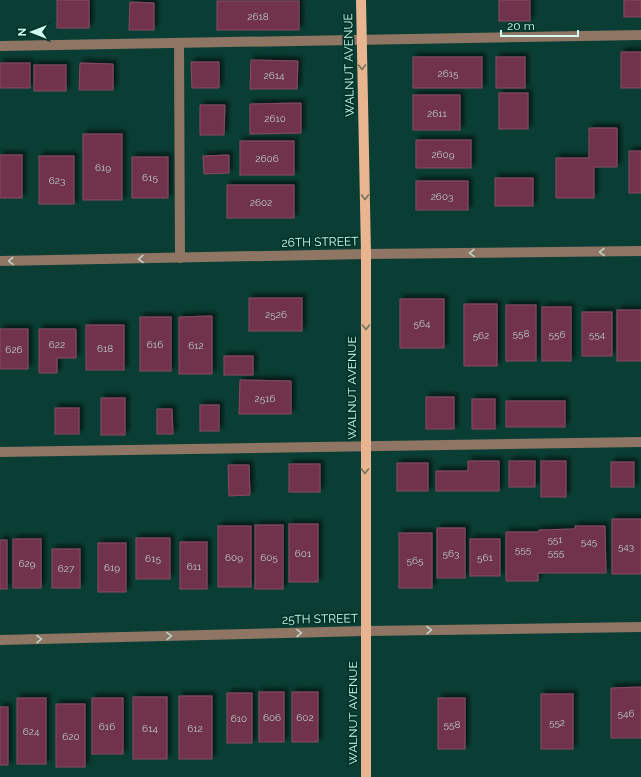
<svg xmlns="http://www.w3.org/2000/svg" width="641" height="777" font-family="Raleway,sans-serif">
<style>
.building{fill:#71334c;stroke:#8b4a63;filter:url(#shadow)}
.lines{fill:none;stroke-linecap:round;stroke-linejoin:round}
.minor{stroke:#8f7564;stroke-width:10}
.major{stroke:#e9b590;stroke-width:10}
.oneway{stroke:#74745d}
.oneway2{stroke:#bcd3c5}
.labels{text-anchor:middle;stroke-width:3.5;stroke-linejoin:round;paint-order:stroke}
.number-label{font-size:10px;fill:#b8c9c6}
.street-label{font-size:12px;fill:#d0fbef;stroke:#00342a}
</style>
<defs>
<filter id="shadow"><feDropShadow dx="3.5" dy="-3.5" stdDeviation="2" flood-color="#0009"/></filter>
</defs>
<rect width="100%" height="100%" fill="#0a3e34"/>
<!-- building -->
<g class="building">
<rect x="57" y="0" width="32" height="28"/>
<rect x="499" y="0" width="31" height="21"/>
<rect x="624" y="0" width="17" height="17"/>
<rect x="217" y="1" width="82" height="29"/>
<polygon points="130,2 154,3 154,30 129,30"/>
<rect x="621" y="52" width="20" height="36"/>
<rect x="413" y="57" width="69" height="31"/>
<rect x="496" y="57" width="29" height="31"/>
<polygon points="251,60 298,61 297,89 250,89"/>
<polygon points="191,62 219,62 219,88 192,88"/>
<rect x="0" y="63" width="30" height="25"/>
<polygon points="80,63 113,64 113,90 79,90"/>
<rect x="34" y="65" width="32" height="26"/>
<rect x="499" y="93" width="29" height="36"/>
<rect x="413" y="95" width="47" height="35"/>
<polygon points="301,103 301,133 250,134 250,104"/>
<polygon points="200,105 225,105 224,135 200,135"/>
<polygon points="589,128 617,128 617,167 594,167 594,198 556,198 556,158 589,158"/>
<rect x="83" y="134" width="39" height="66"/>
<rect x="416" y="140" width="55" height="28"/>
<rect x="240" y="141" width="54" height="34"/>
<rect x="629" y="151" width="12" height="42"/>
<rect x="0" y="155" width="22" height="43"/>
<polygon points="229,155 229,173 204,174 203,156"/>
<rect x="39" y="156" width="35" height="48"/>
<rect x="132" y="157" width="36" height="41"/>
<rect x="495" y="178" width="38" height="28"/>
<rect x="416" y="181" width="52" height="29"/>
<rect x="227" y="185" width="67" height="33"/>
<rect x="249" y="298" width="53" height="33"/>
<rect x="400" y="299" width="44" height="49"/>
<rect x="464" y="304" width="33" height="62"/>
<rect x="506" y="305" width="30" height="56"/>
<rect x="542" y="307" width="29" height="54"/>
<rect x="617" y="310" width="24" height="51"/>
<rect x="582" y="312" width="30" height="44"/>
<polygon points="212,316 212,374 179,374 179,317"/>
<rect x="140" y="317" width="31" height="54"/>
<rect x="86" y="325" width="38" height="45"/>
<rect x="0" y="329" width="28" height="40"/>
<polygon points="39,329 76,329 76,358 57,358 57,373 39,373"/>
<rect x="224" y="356" width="29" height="19"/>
<polygon points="240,380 291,381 291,414 239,414"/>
<rect x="426" y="397" width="28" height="32"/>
<rect x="101" y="398" width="24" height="37"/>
<rect x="472" y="399" width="23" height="30"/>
<rect x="506" y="401" width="59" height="26"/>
<rect x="200" y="405" width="19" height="26"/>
<rect x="55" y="408" width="24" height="26"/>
<polygon points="157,409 172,409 173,434 157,434"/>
<polygon points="468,461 499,461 499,491 436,491 436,471 468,471"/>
<rect x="509" y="461" width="26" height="26"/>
<rect x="541" y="461" width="25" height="36"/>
<rect x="611" y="462" width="23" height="25"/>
<rect x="397" y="463" width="31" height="28"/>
<rect x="289" y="464" width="31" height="28"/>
<polygon points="228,465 249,465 250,495 229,496"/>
<rect x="612" y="519" width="29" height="55"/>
<rect x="289" y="524" width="29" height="58"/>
<rect x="255" y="525" width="28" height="64"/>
<rect x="218" y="526" width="33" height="61"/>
<polygon points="575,526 605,526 606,573 538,573 538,581 506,581 506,532 539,532 539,530 575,529"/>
<rect x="437" y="528" width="28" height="50"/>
<rect x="399" y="533" width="33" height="55"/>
<rect x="136" y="538" width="34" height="41"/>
<rect x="13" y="539" width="28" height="49"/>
<rect x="470" y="539" width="30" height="37"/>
<rect x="0" y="540" width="7" height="49"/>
<rect x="180" y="542" width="27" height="47"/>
<rect x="98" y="543" width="28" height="49"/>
<rect x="52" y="549" width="28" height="39"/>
<polygon points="641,687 641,738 611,738 611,688"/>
<rect x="259" y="692" width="25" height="50"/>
<rect x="292" y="692" width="26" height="50"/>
<rect x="227" y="693" width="25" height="50"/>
<rect x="541" y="694" width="32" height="55"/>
<rect x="179" y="696" width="33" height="63"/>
<rect x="133" y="697" width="34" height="62"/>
<rect x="17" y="698" width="29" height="66"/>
<rect x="92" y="698" width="31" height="56"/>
<rect x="438" y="698" width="27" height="51"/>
<rect x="56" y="704" width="29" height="63"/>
<rect x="0" y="707" width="8" height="58"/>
</g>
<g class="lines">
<!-- minor -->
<g class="minor">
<polyline points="179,43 180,258"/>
<polyline points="0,46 641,35"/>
<polyline points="0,261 366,254 641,251"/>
<polyline points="0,452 641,442"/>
<polyline points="0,640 366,631 641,627"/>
</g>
<!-- major -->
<polyline class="major" points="361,0 366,254 366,777"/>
</g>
<!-- one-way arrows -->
<defs><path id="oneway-chevron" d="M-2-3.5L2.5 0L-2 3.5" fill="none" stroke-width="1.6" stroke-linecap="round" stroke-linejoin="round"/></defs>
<g class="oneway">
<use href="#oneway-chevron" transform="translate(362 67) rotate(89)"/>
<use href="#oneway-chevron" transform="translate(365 197) rotate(89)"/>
<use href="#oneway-chevron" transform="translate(366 327) rotate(90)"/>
<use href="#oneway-chevron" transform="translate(365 471) rotate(90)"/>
</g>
<g class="oneway2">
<use href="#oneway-chevron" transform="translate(602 252) rotate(179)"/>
<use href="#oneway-chevron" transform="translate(472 253) rotate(179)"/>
<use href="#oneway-chevron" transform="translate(141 259) rotate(179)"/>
<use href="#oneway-chevron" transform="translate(11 261) rotate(179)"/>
<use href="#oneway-chevron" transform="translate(429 630) rotate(-1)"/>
<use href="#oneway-chevron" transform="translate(299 633) rotate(-1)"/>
<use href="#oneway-chevron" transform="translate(169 636) rotate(-1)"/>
<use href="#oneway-chevron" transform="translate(39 639) rotate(-1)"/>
</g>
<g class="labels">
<!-- number labels -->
<g class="number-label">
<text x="258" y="20">2618</text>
<text x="448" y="77">2615</text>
<text x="274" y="79">2614</text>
<text x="437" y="117">2611</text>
<text x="275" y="122">2610</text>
<text x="443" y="158">2609</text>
<text x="267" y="162">2606</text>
<text x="103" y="171">619</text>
<text x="150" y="181">615</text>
<text x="57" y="184">623</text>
<text x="442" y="200">2603</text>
<text x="261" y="206">2602</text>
<text x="276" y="318">2526</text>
<text x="422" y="327">564</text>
<text x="521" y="337">558</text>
<text x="557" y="338">556</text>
<text x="597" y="338">554</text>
<text x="481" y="339">562</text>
<text x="57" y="348">622</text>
<text x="155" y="348">616</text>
<text x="196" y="349">612</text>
<text x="105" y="352">618</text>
<text x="14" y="353">626</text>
<text x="265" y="402">2516</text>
<text x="555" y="543">551</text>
<text x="589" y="545">545</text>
<text x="626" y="550">543</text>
<text x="523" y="553">555</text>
<text x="556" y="556">555</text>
<text x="303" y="557">601</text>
<text x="451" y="557">563</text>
<text x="234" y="561">609</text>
<text x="269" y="561">605</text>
<text x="485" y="561">561</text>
<text x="153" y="562">615</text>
<text x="415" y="564">565</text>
<text x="27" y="567">629</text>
<text x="194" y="570">611</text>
<text x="112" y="571">619</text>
<text x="66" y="572">627</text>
<text x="626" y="717">546</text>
<text x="272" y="721">606</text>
<text x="305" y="721">602</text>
<text x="239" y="722">610</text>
<text x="557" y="726">552</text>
<text x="452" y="728">558</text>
<text x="107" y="730">616</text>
<text x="150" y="732">614</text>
<text x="195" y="732">612</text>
<text x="31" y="735">624</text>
<text x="71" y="740">620</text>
</g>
<!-- street labels -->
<g class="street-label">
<text transform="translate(349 65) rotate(-91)" y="4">WALNUT AVENUE</text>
<text transform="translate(320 242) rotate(-1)" y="4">26TH STREET</text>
<text transform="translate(352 388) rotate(-90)" y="4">WALNUT AVENUE</text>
<text transform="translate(320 619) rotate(-1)" y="4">25TH STREET</text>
<text transform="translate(353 713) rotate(-90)" y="4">WALNUT AVENUE</text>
</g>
</g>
<!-- north arrow -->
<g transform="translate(32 32) rotate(270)" stroke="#00342a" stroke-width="3" paint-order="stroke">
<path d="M0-3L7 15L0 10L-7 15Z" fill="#d0fbef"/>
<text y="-6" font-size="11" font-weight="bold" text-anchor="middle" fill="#d0fbef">N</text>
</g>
<!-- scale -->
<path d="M501 30v6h77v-6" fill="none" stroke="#d0fbef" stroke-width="2"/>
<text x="507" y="30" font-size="12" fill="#d0fbef" stroke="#00342a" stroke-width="3" paint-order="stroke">20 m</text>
</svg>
